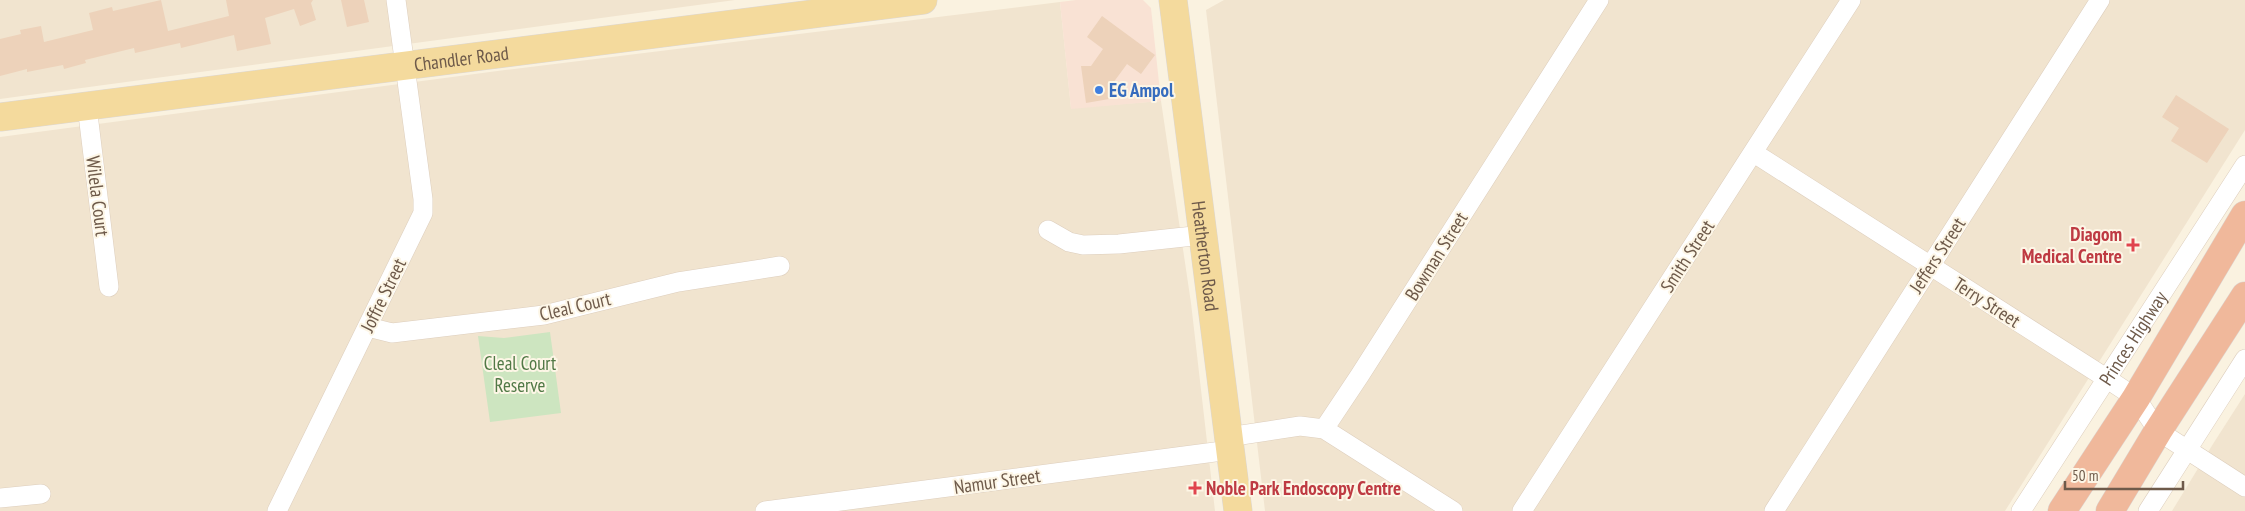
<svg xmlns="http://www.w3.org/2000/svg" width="2245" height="511" font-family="'PT Sans Narrow',sans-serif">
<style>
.residential{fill:#f1e4cf}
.commercial{fill:#f9e2d4}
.green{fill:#cde5c0}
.building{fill:#edd2ba}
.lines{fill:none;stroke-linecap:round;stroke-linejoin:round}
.street-casing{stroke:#ddcebd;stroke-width:20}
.primary-casing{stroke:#dcd7d4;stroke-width:29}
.highway-casing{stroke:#dcd7d4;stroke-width:29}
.street{stroke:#fff;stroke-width:19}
.primary{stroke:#f4da9d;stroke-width:28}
.highway{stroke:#f0b89b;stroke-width:28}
.shop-dot{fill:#3f7fe0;stroke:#fdf6e6;stroke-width:2}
.health-dot{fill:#e0444e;stroke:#fdf6e6;stroke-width:2}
.labels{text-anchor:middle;stroke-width:4;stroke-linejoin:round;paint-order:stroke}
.street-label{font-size:19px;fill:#6e5a4a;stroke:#fdf6e6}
.shop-label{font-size:19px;font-weight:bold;fill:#366cbe;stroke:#fdf6e6;text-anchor:start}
.health-label{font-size:19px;font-weight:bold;fill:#be3a42;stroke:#fdf6e6;text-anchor:end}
.park-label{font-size:19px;fill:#517946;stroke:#fdf6e6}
</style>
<rect width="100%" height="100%" fill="#faf2e0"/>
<!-- residential -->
<g class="residential">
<polygon points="0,0 735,0 0,99"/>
<polygon points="1224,0 2245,0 2245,130 2005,511 1265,511 1206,10"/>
<polygon points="1060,2 1071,108 1161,101 1191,303 1215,511 0,511 0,137 505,70"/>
<polygon points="2245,394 2245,511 2172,511 2213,444"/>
</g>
<!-- commercial -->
<polygon class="commercial" points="1076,0 1143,0 1151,8 1161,101 1071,109 1060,2"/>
<!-- green -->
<polygon class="green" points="550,332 561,413 490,422 478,336 504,338"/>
<!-- building -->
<g class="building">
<polygon points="161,0 168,31 229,16 226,0 313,0 311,3 316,20 300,26 294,9 265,18 271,44 237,51 234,35 181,48 180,43 135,53 134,48 85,60 86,63 64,69 63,65 27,72 27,69 0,76 0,39 21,34 20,30 41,26 44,42 93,30 89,13 112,7 113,11"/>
<polygon points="341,0 364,0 369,22 347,27"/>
<polygon points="1102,16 1155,55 1141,74 1127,64 1113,83 1115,98 1086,103 1081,66 1091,66 1103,49 1087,37"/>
<polygon points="2176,95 2229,129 2207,163 2171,141 2179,128 2162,117"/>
</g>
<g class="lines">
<!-- street casing -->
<g class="street-casing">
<g id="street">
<polyline points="87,106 109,287"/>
<polyline points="1754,153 2106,378 2136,398 2158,431 2245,487"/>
<polyline points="1048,230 1069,242 1083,245 1119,244 1203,235"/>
<polyline points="368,327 392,333 544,315 678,282 780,266"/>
<polyline points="1324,429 1360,375 1599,0"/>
<polyline points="1228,437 1300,426 1324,429 1453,511"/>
<polyline points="0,498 41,494"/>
<polyline points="277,511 423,213 423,199 396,0"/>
<polyline points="765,511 1230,450"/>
<polyline points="1522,511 1851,0"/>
<polyline points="1774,511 2100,0"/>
<path id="s1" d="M 2021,511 L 2245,165"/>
<polyline points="2148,511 2245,359"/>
</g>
</g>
<!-- primary casing -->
<g class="primary-casing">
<g id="primary">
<path id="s2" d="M 1173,0 L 1238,511"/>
<path id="s3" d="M 0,117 L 923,0"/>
</g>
</g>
<!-- highway casing -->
<g class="highway-casing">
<g id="highway">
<polyline points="2062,511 2136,398 2245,215"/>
<polyline points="2110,511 2158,431 2245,296"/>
</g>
</g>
<!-- street -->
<use href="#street" class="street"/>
<!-- primary -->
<use href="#primary" class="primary"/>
<!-- highway -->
<use href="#highway" class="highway"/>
</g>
<!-- markers -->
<circle class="shop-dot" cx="1099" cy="90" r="5"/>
<g class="health-dot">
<path d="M2130.5 237.5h5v5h5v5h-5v5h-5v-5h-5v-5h5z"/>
<path d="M1192.5 480.5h5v5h5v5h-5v5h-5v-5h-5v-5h5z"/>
</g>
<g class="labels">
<!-- street labels -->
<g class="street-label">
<text dy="7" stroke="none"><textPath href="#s3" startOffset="465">Chandler Road</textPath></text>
<text transform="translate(98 196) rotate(83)" y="7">Wilela Court</text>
<text dy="7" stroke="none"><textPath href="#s2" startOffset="258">Heatherton Road</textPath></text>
<text transform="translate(1937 255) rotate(-57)" y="7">Jeffers Street</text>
<text transform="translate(1436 256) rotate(-58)" y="7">Bowman Street</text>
<text transform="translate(1687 256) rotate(-57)" y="7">Smith Street</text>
<text transform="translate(383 295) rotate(-64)" y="7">Joffre Street</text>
<text transform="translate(1987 302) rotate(33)" y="7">Terry Street</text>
<text transform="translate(575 306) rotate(-13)" y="7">Cleal Court</text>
<text dy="7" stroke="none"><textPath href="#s1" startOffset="206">Princes Highway</textPath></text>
<text transform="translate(997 481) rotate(-8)" y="7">Namur Street</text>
</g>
<!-- shop labels -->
<g class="shop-label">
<text x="1109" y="97">EG Ampol</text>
</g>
<!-- health labels -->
<g class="health-label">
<text x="2122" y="241">Diagom<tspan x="2122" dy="22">Medical Centre</tspan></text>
<text x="1206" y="495" text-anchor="start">Noble Park Endoscopy Centre</text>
</g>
<!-- park labels -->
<g class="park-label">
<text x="520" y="370">Cleal Court<tspan x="520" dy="22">Reserve</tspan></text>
</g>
</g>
<!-- scale -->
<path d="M2065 481v8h118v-8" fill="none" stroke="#6e5a4a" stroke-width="2.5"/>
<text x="2072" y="481" font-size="15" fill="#6e5a4a" stroke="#fdf6e6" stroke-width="4" paint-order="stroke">50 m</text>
</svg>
